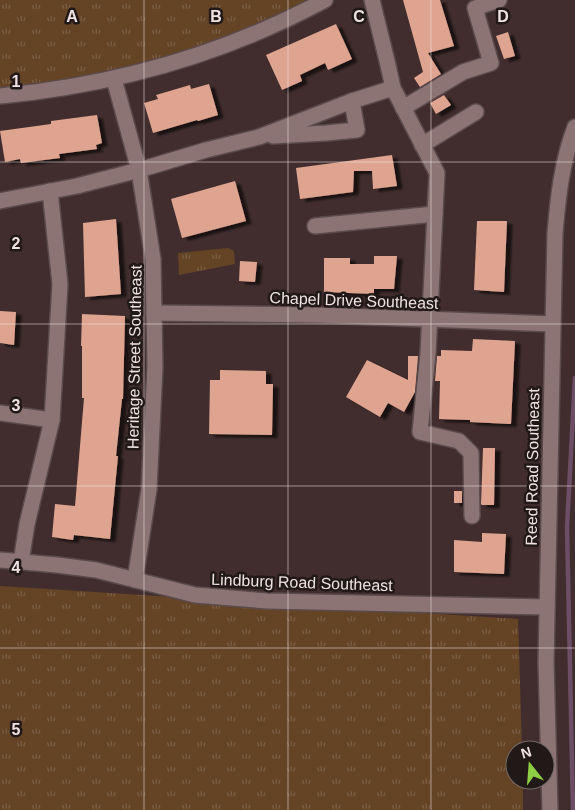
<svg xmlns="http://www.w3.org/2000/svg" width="575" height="810" font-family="Helvetica,sans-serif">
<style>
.grass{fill:url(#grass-tufts)}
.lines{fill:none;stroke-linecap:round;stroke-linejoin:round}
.stream{stroke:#6c4f66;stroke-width:4.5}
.building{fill:#dea490;filter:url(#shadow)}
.minor-casing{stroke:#5b4a4b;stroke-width:18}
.minor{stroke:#8c7474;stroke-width:15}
.grid{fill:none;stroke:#f0e2e2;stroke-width:1;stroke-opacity:0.55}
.labels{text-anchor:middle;stroke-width:5;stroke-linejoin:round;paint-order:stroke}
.street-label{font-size:16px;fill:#f0e2e2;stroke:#211818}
.grid-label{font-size:16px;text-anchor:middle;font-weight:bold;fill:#f0e2e2;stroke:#211818;stroke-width:5;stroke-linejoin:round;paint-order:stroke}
</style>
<defs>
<pattern id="grass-tufts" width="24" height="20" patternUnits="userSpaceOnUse" patternTransform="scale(1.25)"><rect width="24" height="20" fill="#654426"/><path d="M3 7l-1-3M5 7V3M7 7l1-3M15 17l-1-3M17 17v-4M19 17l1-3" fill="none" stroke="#7b5f45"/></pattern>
<filter id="shadow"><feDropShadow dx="5.5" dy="3" stdDeviation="1" flood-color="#0009"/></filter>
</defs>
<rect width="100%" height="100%" fill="#412d2d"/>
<!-- grass -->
<g class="grass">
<polygon points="0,0 325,0 189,59 0,96"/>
<polygon points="228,248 234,251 235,264 179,275 178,253"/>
<polygon points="0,586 518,619 522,750 515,750 515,780 523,780 523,810 0,810"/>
</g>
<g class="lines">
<!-- stream -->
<polyline class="stream" points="573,810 567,527 575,378"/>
</g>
<!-- building -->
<g class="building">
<polygon points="403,0 440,0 454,46 428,53 441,74 420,87 414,78 423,72"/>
<polygon points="336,24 352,59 328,70 325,63 300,75 302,81 282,90 266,55"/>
<polygon points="508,32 515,56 504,59 496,36"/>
<polygon points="209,84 218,115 198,121 197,120 153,133 144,103 158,99 156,95 190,85 191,89"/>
<polygon points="444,95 451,105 436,114 430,103"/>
<polygon points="97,115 102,143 96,145 97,149 59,154 60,158 21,163 20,159 5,162 0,131 51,124 51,121"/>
<polygon points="392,155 397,186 373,189 372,171 354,171 353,192 300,199 296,168"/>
<polygon points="235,181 246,221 182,238 171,199"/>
<polygon points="116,219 121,294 85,297 83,223"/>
<polygon points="477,221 507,221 504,292 474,290"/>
<polygon points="374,256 397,256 394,289 374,289 374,294 324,292 324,258 350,258 350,264 374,264"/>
<polygon points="240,261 257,262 255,282 239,281"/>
<polygon points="0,311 16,312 14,345 0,343"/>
<polygon points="82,314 125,316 123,399 122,399 116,456 118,456 110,539 74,535 73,540 52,537 55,504 75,506 84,398 82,398 82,346 81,346"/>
<polygon points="473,339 515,341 511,424 470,422 470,420 439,419 440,381 435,381 437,356 441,356 441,350 472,351"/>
<polygon points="408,356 418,356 415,392 404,412 388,403 380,417 346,397 367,360 408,380"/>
<polygon points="220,370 266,371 266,384 273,384 272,435 209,434 210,380 220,380"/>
<polygon points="483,448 495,448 494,505 482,505 481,504"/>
<rect x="454" y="491" width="8" height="12"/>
<polygon points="482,533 506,534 504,574 454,572 454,540 482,542"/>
</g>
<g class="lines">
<!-- minor casing -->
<g class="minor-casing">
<g id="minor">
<polyline points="372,0 388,65 393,88 437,173 428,353 420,432 459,441 471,453 472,516"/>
<polyline points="114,79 139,170 153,259 155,367 149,489 135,580"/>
<path d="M 0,96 C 114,85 223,55 325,0"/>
<polyline points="403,108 463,72 491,63 475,8 499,0"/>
<polyline points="273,136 326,133 357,130 352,101"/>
<polyline points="422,145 476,112"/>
<polyline points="0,201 77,186 139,170 206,150 259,137 352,101 393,88"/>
<polyline points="315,226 435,214"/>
<polyline points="154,313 318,315 553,324"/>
<polyline points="0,413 52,420"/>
<polyline points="0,560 57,565 96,570 195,595 267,601 547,607"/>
<polyline points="21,562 27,524 52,420 60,284 50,191"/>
<path d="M 550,810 L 546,662 L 555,233 C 558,197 562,161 575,127"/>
</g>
</g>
<!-- minor -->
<use href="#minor" class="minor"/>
</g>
<!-- grid -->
<path class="grid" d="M 144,0 L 144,810M 288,0 L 288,810M 431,0 L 431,810M 0,162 L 575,162M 0,324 L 575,324M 0,486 L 575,486M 0,648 L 575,648"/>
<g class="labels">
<!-- street labels -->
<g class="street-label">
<text transform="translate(354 300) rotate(2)" y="6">Chapel Drive Southeast</text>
<text transform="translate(134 357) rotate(-89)" y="6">Heritage Street Southeast</text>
<text transform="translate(532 467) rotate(-89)" y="6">Reed Road Southeast</text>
<text transform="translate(302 582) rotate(2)" y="6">Lindburg Road Southeast</text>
</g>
</g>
<g class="grid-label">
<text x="72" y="22">A</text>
<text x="216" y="22">B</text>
<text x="359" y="22">C</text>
<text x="503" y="22">D</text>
<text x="16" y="87">1</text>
<text x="16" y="249">2</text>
<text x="16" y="411">3</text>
<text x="16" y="573">4</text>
<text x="16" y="735">5</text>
</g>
<!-- north arrow -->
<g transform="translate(530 765) rotate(343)"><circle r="24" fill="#211818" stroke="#746969"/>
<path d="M0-4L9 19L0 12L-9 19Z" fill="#8ece43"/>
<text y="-8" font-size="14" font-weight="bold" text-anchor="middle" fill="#f0e2e2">N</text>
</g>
</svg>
